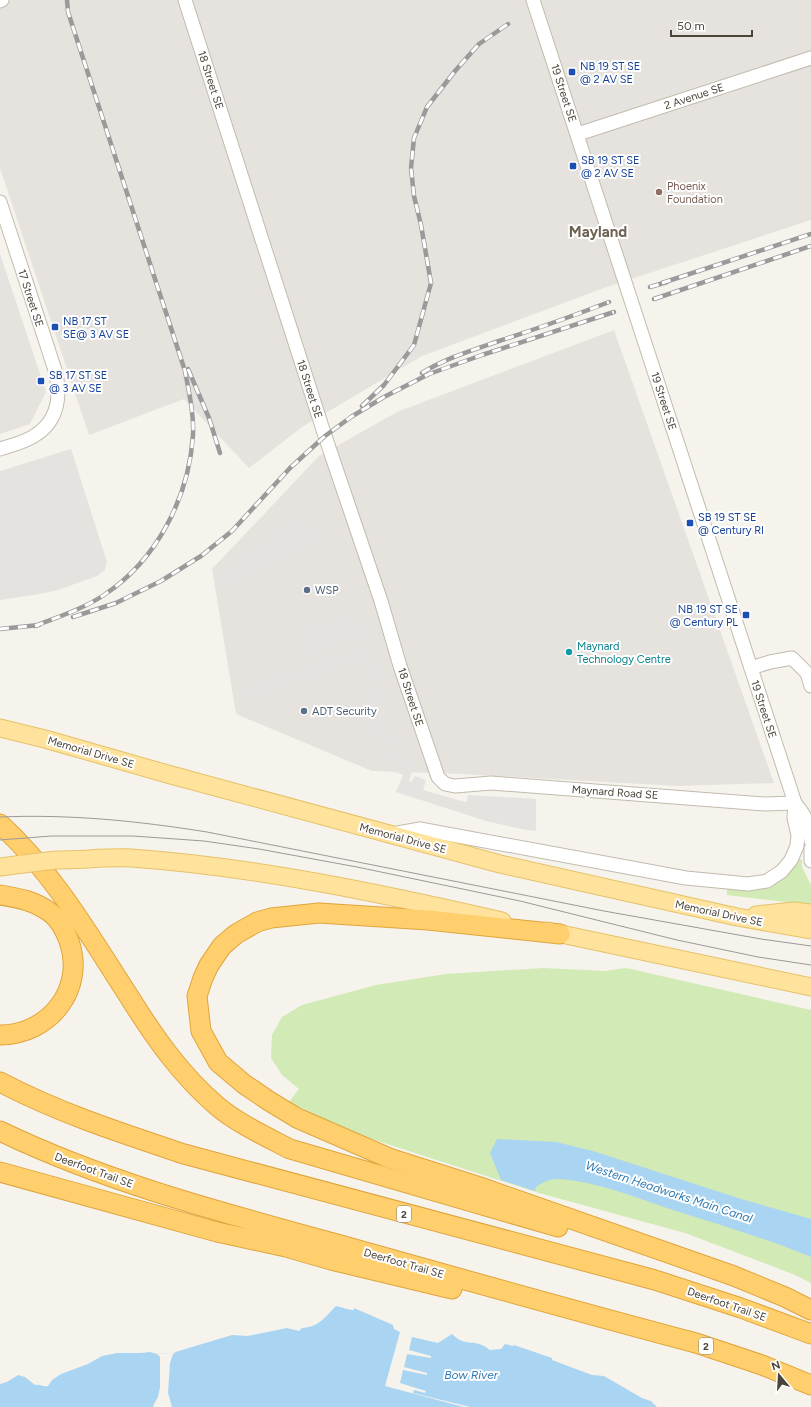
<svg xmlns="http://www.w3.org/2000/svg" width="811" height="1407" font-family="Figtree,sans-serif">
<style>
.industrial{fill:#e6e2dd}
.green{fill:#d2eab5}
.parking{fill:#e5e3e0}
.water{fill:#a9d4f2}
.pier{fill:#f6f3ec}
.lines{fill:none;stroke-linecap:round;stroke-linejoin:round}
.minor-casing{stroke:#c2bbae;stroke-width:15}
.major-casing{stroke:#e6c16a;stroke-width:19}
.highway-casing{stroke:#e0a43c;stroke-width:21}
.minor{stroke:#fff;stroke-width:13}
.major{stroke:#ffe39c;stroke-width:17}
.highway{stroke:#ffcf6e;stroke-width:19}
.tram{stroke:#9a9a9a;stroke-width:1}
.rail-casing{stroke:#9a9a9a;stroke-width:4.5}
.rail{stroke:#fff;stroke-width:3;stroke-dasharray:9;stroke-linecap:butt}
.major-bridge-casing{stroke:#e6c16a;stroke-width:19;stroke-linecap:butt}
.major-bridge{stroke:#ffe39c;stroke-width:17}
.transit-dot{fill:#1a4fb4;stroke:#fff;stroke-width:1.5}
.education-dot{fill:#8d6e63;stroke:#fff;stroke-width:1.5}
.service-dot{fill:#5c6f8a;stroke:#fff;stroke-width:1.5}
.culture-dot{fill:#0f9aa8;stroke:#fff;stroke-width:1.5}
.labels{text-anchor:middle;stroke-width:4;stroke-linejoin:round;paint-order:stroke}
.shield{fill:#fff;stroke:#817c74;stroke-width:1}
.shield-label{font-size:10px;font-weight:bold;fill:#4b4439}
.transit-label{font-size:11px;fill:#164399;stroke:#fff;text-anchor:start}
.street-label{font-size:11px;fill:#4b4439;stroke:#fff}
.education-label{font-size:11px;fill:#785e54;stroke:#fff;text-anchor:start}
.service-label{font-size:11px;fill:#4e5e75;stroke:#fff;text-anchor:start}
.culture-label{font-size:11px;fill:#0d838f;stroke:#fff;text-anchor:start}
.water-label{font-size:12px;font-style:italic;fill:#2e7ab2;stroke:#fff}
.district-label{font-size:15px;font-weight:bold;fill:#6e6250;stroke:#fff}
</style>
<rect width="100%" height="100%" fill="#f6f3ec"/>
<!-- industrial -->
<g class="industrial">
<polygon points="0,0 811,0 811,220 604,288 422,356 302,427 249,468 184,399 89,435 0,168"/>
<polygon points="0,254 46,392 30,424 0,434"/>
<polygon points="614,330 774,783 678,786 462,774 372,771 236,714 212,569 319,456 397,412"/>
</g>
<!-- green -->
<g class="green">
<polygon points="798,859 802,860 802,867 811,885 811,905 727,895 727,888 784,877 791,871"/>
<polygon points="544,968 604,971 626,968 811,1010 811,1283 793,1274 685,1233 539,1193 350,1132 289,1102 299,1089 282,1075 271,1058 272,1035 282,1017 302,1005 376,985 446,974"/>
</g>
<!-- parking -->
<g class="parking">
<polygon points="0,258 9,287 0,290"/>
<polygon points="71,449 107,562 105,570 97,576 58,590 39,594 0,600 0,471"/>
<polygon points="310,510 327,539 222,598 218,572 262,535"/>
<polygon points="353,603 373,636 304,660 293,629 309,619 313,625"/>
<polygon points="374,638 377,645 375,648 378,664 383,665 388,678 381,680 403,748 395,750 396,752 412,754 416,766 412,771 409,782 411,782 415,776 426,780 423,790 465,802 467,801 468,795 536,799 536,831 526,830 486,821 396,792 403,775 385,768 385,762 378,764 353,689 360,687 357,676 361,674 356,666 251,705 247,705 246,702 242,703 236,686"/>
</g>
<!-- water -->
<g class="water">
<path d="M 497,1139 L 556,1142 L 593,1151 L 738,1198 L 811,1219 L 811,1257 C 765,1238 717,1224 670,1209 C 635,1197 595,1181 558,1179 C 549,1179 543,1182 536,1187 L 535,1191 L 501,1180 L 490,1153 Z"/>
<path d="M 336,1306 L 351,1310 L 354,1310 L 354,1308 L 393,1325 L 394,1329 L 400,1332 L 385,1386 L 464,1407 L 0,1407 L 0,1384 L 7,1382 L 18,1375 L 25,1377 L 35,1385 C 39,1384 44,1387 48,1386 L 52,1380 L 61,1374 L 88,1364 L 102,1356 L 117,1353 L 141,1353 L 150,1352 L 157,1354 L 172,1353 L 232,1335 L 248,1336 L 287,1328 L 299,1331 L 302,1328 C 319,1327 325,1317 336,1306 Z"/>
<path d="M 452,1334 C 464,1346 469,1340 482,1345 C 485,1346 488,1349 490,1350 L 501,1349 L 505,1344 L 513,1346 L 514,1345 L 552,1358 L 552,1360 L 592,1375 L 604,1376 L 642,1398 L 651,1401 L 657,1407 L 470,1407 L 413,1393 L 414,1390 L 425,1393 L 426,1391 L 400,1383 L 403,1370 L 427,1375 L 427,1373 L 404,1367 L 407,1354 L 431,1358 L 431,1356 L 409,1350 L 412,1337 L 438,1343 Z"/>
</g>
<!-- pier -->
<polygon class="pier" points="177,1351 173,1354 170,1363 168,1393 172,1407 153,1407 154,1404 158,1397 160,1387 160,1357 157,1354 172,1353"/>
<g class="lines">
<!-- minor casing -->
<g class="minor-casing">
<g id="minor">
<polyline points="185,0 325,436 381,601 400,666 438,777 445,784 455,786 491,783 765,804 795,803"/>
<path d="M 533,0 L 795,803 C 806,817 809,822 811,841"/>
<polyline points="0,1 2,0"/>
<polyline points="578,134 811,58"/>
<path d="M 0,202 L 55,370 C 61,394 59,419 37,434 C 27,442 12,445 0,449"/>
<polyline points="751,668 770,662 792,658 807,673 811,686"/>
<polyline points="392,834 420,829 686,878 748,884 767,881 782,871 791,860 797,846 798,835 794,818 795,803"/>
<polyline points="811,849 811,861"/>
</g>
</g>
<!-- major casing -->
<g class="major-casing">
<g id="major">
<polyline points="0,728 45,739 171,775 500,864 737,917 811,930"/>
<path d="M 56,860 C 81,860 107,857 131,858 C 256,867 380,893 502,921"/>
<polyline points="0,867 23,864"/>
<polyline points="756,915 794,911 811,913"/>
<polyline points="547,931 811,987"/>
</g>
</g>
<!-- highway casing -->
<g class="highway-casing">
<g id="highway">
<path d="M 0,824 C 54,873 91,938 130,998 C 155,1038 181,1075 217,1106 C 237,1123 267,1137 290,1149 L 558,1227"/>
<path d="M 0,895 C 19,898 35,901 51,913 C 60,920 65,930 69,941 C 86,989 49,1035 0,1035"/>
<polyline points="560,934 428,920 319,913 271,918 257,922 236,934 222,946 209,965 203,978 197,996 201,1031 218,1062 244,1084 269,1101 297,1118 389,1158 480,1187 734,1276 785,1297 811,1310"/>
<path d="M 0,1082 C 59,1113 121,1133 184,1154 L 655,1280 L 741,1308 L 811,1334"/>
<path d="M 0,1131 C 106,1182 220,1212 333,1243 C 454,1277 575,1311 696,1343 L 762,1365 L 811,1385"/>
<polyline points="0,1172 217,1232 286,1247 331,1260 452,1289"/>
</g>
</g>
<!-- minor -->
<use href="#minor" class="minor"/>
<!-- major -->
<use href="#major" class="major"/>
<!-- highway -->
<use href="#highway" class="highway"/>
<!-- tram -->
<g class="tram">
<path d="M 0,817 C 70,814 138,821 207,832 L 604,911 L 761,939 L 811,946"/>
<polyline points="0,840 51,836 133,836 204,841 259,849 357,867 520,901 677,940 758,957 811,965"/>
</g>
<!-- rail casing -->
<g class="rail-casing">
<g id="rail">
<polyline points="662,283 811,234"/>
<polyline points="650,287 667,282"/>
<polyline points="654,299 811,246"/>
<polyline points="188,369 209,418 220,453"/>
<path d="M 422,373 C 446,358 473,350 499,341 C 536,329 573,316 609,302"/>
<polyline points="362,406 384,385 414,345 431,283 421,225 414,196 411,168 414,138 427,107 455,71 479,44 508,24"/>
<polyline points="73,617 116,603 161,581 201,556 232,531 290,468 325,436 351,417 384,397 429,374 482,355 614,312"/>
<path d="M 35,626 C 58,617 83,609 104,595 C 157,560 189,497 193,435 C 194,414 189,392 185,371 L 68,12 L 67,0"/>
<polyline points="0,629 39,625"/>
</g>
</g>
<!-- rail -->
<use href="#rail" class="rail"/>
<!-- major-bridge casing -->
<g class="major-bridge-casing">
<polyline id="major-bridge" points="23,864 56,860"/>
</g>
<!-- major-bridge -->
<use href="#major-bridge" class="major-bridge"/>
</g>
<!-- markers -->
<g class="transit-dot">
<rect x="568" y="68" width="8" height="8" rx="2"/>
<rect x="569" y="162" width="8" height="8" rx="2"/>
<rect x="51" y="323" width="8" height="8" rx="2"/>
<rect x="37" y="377" width="8" height="8" rx="2"/>
<rect x="686" y="519" width="8" height="8" rx="2"/>
<rect x="742" y="611" width="8" height="8" rx="2"/>
</g>
<circle class="education-dot" cx="659" cy="192" r="4"/>
<g class="service-dot">
<circle cx="307" cy="590" r="4"/>
<circle cx="304" cy="711" r="4"/>
</g>
<circle class="culture-dot" cx="569" cy="652" r="4"/>
<g class="labels">
<!-- shield labels -->
<g class="shield">
<rect x="397" y="1206" width="14" height="16" rx="3"/>
<rect x="699" y="1338" width="14" height="16" rx="3"/>
</g>
<g class="shield-label">
<text x="404" y="1218">2</text>
<text x="706" y="1350">2</text>
</g>
<!-- transit labels -->
<g class="transit-label">
<text x="580" y="70">NB 19 ST SE<tspan x="580" dy="13">@ 2 AV SE</tspan></text>
<text x="581" y="164">SB 19 ST SE<tspan x="581" dy="13">@ 2 AV SE</tspan></text>
<text x="63" y="325">NB 17 ST<tspan x="63" dy="13">SE@ 3 AV SE</tspan></text>
<text x="49" y="379">SB 17 ST SE<tspan x="49" dy="13">@ 3 AV SE</tspan></text>
<text x="698" y="521">SB 19 ST SE<tspan x="698" dy="13">@ Century RI</tspan></text>
<text x="738" y="613" text-anchor="end">NB 19 ST SE<tspan x="738" dy="13">@ Century PL</tspan></text>
</g>
<!-- street labels -->
<g class="street-label">
<text transform="translate(211 80) rotate(72)" y="4">18 Street SE</text>
<text transform="translate(564 93) rotate(72)" y="4">19 Street SE</text>
<text transform="translate(694 96) rotate(-18)" y="4">2 Avenue SE</text>
<text transform="translate(31 298) rotate(72)" y="4">17 Street SE</text>
<text transform="translate(310 389) rotate(72)" y="4">18 Street SE</text>
<text transform="translate(664 401) rotate(72)" y="4">19 Street SE</text>
<text transform="translate(411 697) rotate(72)" y="4">18 Street SE</text>
<text transform="translate(764 709) rotate(72)" y="4">19 Street SE</text>
<text transform="translate(91 752) rotate(16)" y="4">Memorial Drive SE</text>
<text transform="translate(615 792) rotate(4)" y="4">Maynard Road SE</text>
<text transform="translate(403 838) rotate(15)" y="4">Memorial Drive SE</text>
<text transform="translate(719 913) rotate(12)" y="4">Memorial Drive SE</text>
<text transform="translate(94 1170) rotate(20)" y="4">Deerfoot Trail SE</text>
<text transform="translate(404 1263) rotate(16)" y="4">Deerfoot Trail SE</text>
<text transform="translate(727 1304) rotate(19)" y="4">Deerfoot Trail SE</text>
</g>
<!-- education labels -->
<g class="education-label">
<text x="667" y="190">Phoenix<tspan x="667" dy="13">Foundation</tspan></text>
</g>
<!-- service labels -->
<g class="service-label">
<text x="315" y="594">WSP</text>
<text x="312" y="715">ADT Security</text>
</g>
<!-- culture labels -->
<g class="culture-label">
<text x="577" y="650">Maynard<tspan x="577" dy="13">Technology Centre</tspan></text>
</g>
<!-- water labels -->
<g class="water-label">
<text transform="translate(669 1192) rotate(18)" y="4">Western Headworks Main Canal</text>
<text x="471" y="1379">Bow River</text>
</g>
<!-- district labels -->
<g class="district-label">
<text x="598" y="237">Mayland</text>
</g>
</g>
<!-- north arrow -->
<g transform="translate(779 1375) rotate(342)" stroke="#ffffff" stroke-width="3" paint-order="stroke">
<path d="M0-3L7 15L0 10L-7 15Z" fill="#4b4439"/>
<text y="-6" font-size="11" font-weight="bold" text-anchor="middle" fill="#4b4439">N</text>
</g>
<!-- scale -->
<path d="M671 30v6h81v-6" fill="none" stroke="#4b4439" stroke-width="2"/>
<text x="677" y="30" font-size="12" fill="#4b4439" stroke="#ffffff" stroke-width="3" paint-order="stroke">50 m</text>
</svg>
